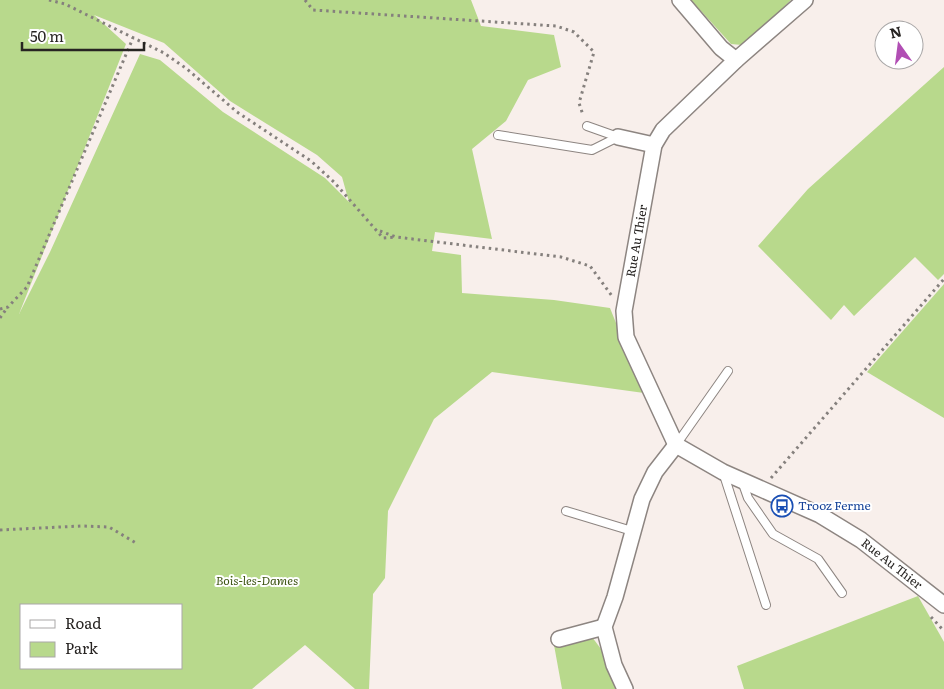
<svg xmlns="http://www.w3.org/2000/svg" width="944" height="689" font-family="Literata,serif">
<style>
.green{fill:#b8d98c;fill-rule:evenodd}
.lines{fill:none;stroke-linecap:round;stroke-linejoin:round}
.service-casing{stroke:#8d8581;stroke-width:10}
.minor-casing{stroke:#8d8581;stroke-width:18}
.path{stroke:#85807d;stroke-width:3;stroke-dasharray:2.5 4;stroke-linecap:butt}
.service{stroke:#fff;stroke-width:8}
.minor{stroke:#fff;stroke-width:15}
.labels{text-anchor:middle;stroke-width:4;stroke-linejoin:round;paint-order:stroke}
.street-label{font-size:12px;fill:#272422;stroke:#fff}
.transit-label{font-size:12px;fill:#164399;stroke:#fff;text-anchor:start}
.park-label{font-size:12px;font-style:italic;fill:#3f5614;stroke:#fff}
</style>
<rect width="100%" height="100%" fill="#f8efeb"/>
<!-- green -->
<g class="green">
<path d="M 0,0 L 471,0 L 481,26 L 554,35 L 561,67 L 528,80 L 506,121 L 472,149 L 492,239 L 435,232 L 432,251 L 461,255 L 462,293 L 554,300 L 610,308 L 644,393 L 492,372 L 434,419 L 388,511 L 385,578 L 373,594 L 369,689 L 355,689 L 305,645 L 252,689 L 0,689 ZM 94,15 L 164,43 L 230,101 L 317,155 L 342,177 L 349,202 L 325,178 L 223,112 L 160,60 L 140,54 L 50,252 L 19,314 L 126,44 ZM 21,605 L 181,605 L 181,668 L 21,668 Z"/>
<polygon points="691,0 791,0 757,34 742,45 731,44"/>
<polygon points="944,67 944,274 938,280 915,257 854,316 844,305 831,320 758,246 808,189"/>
<polygon points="944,284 944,418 867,372"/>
<polygon points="918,596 944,642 944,689 744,689 737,666"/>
<polygon points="592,637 631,689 562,689 554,645 562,647"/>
</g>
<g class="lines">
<!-- service casing -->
<g class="service-casing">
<g id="service">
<polyline points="587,126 618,137"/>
<polyline points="498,135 592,150 618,137"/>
<polyline points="676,445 728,371"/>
<polyline points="723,472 766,605"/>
<polyline points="742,481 748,498 773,534 818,559 842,593"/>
<polyline points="566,511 632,531"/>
</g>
</g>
<!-- minor casing -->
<g class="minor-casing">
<g id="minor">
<polyline points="680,0 721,48 736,60"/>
<path id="s1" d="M 805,0 L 736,60 L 663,130 L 654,145 L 624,311 L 626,337 L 676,445 L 723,472 L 820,515 L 861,540 L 944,605"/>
<polyline points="618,137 654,145"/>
<polyline points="559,639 604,627"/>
<polyline points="625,689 614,665 604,627 615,597 642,499 655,472 676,445"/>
</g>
</g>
<!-- path -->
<g class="path">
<polyline points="49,0 65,4 164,53 187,69 237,112 311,161 334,182 383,238 396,237"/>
<polyline points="305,0 313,10 556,26 574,32 594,52 579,103 583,115"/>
<polyline points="380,231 396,237 561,257 590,266 612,296"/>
<polyline points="0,309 8,307 27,287 133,38"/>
<polyline points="0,318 7,308"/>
<polyline points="771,478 944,279"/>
<polyline points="0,530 81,526 109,527 136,543"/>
<polyline points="931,617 944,631"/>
</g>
<!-- service -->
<use href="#service" class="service"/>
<!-- minor -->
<use href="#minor" class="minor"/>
</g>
<!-- icons -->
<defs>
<g id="bus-ring" transform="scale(1.125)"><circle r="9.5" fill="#fff" stroke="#1a4fb4" stroke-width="1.5"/><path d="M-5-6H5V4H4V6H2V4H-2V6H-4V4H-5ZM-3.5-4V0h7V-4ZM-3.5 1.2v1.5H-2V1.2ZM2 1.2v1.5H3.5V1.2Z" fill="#1a4fb4"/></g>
</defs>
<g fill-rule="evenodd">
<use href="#bus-ring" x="782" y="506"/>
</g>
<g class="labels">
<!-- street labels -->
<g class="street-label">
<text transform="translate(637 241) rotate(-80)" y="4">Rue Au Thier</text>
<text dy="4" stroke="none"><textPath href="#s1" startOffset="771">Rue Au Thier</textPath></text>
</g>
<!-- transit labels -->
<g class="transit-label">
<text x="798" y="510">Trooz Ferme</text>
</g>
<!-- park labels -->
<g class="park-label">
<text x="257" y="585">Bois-les-Dames</text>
</g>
</g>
<!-- legend -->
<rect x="20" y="604" width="162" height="65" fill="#ffffff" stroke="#a9a7a7"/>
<rect x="30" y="620" width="25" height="8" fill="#ffffff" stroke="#a9a7a7"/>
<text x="65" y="629" font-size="15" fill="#272422">Road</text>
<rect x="30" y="642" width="25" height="15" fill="#b8d98c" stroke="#a9a7a7"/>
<text x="65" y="654" font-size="15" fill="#272422">Park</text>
<!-- north arrow -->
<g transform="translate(899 45) rotate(346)"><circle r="24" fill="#ffffff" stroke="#a9a7a7"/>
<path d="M0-4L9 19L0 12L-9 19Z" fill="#b14eb4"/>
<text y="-8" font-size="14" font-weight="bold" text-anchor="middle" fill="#272422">N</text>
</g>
<!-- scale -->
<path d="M22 42v8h122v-8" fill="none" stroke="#272422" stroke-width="2.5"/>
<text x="30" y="42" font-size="15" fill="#272422" stroke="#ffffff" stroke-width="4" paint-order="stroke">50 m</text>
</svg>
